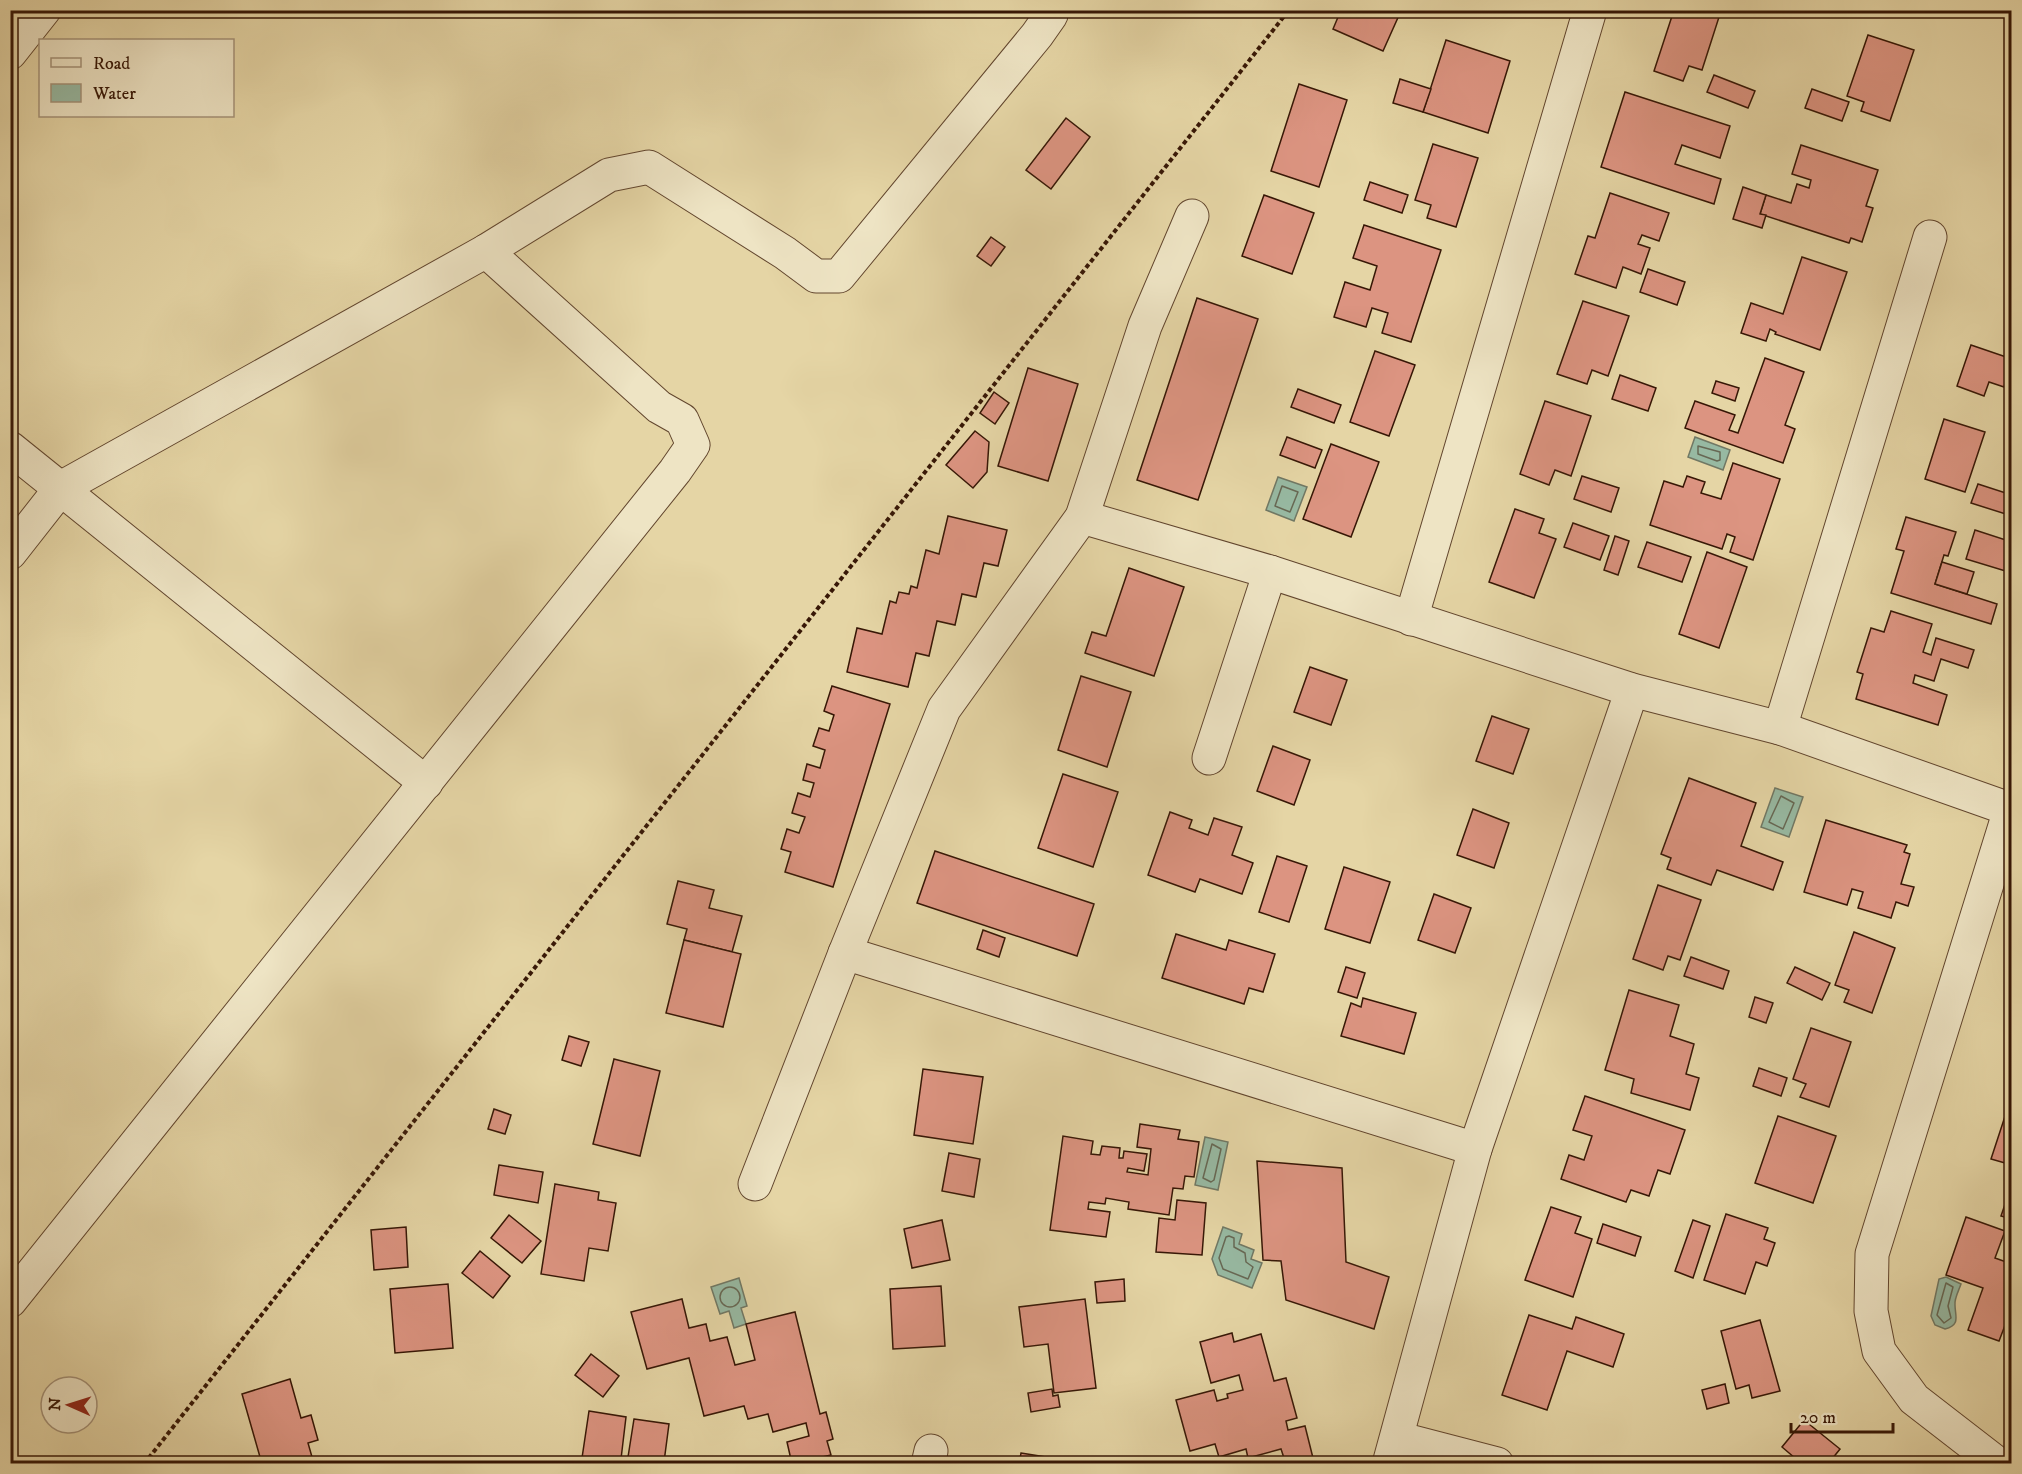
<svg xmlns="http://www.w3.org/2000/svg" width="2022" height="1474" font-family="'IM FELL DW Pica',serif">
<style>
.water{fill:#97b9a2;stroke:#717864;stroke-width:1.5}
.lines{fill:none;stroke-linecap:round;stroke-linejoin:round}
.shore{stroke:#676854;stroke-width:1.5}
.building{fill:#dc9481;stroke:#371706;stroke-width:1.5}
.minor-casing{stroke:#62462e;stroke-width:35}
.path{stroke:#371706;stroke-width:4;stroke-dasharray:4.5 3;stroke-linecap:butt}
.minor{stroke:#eee4c4;stroke-width:33}
</style>
<rect width="100%" height="100%" fill="#e5d5a5"/>
<filter id="stains"><feTurbulence type="fractalNoise" baseFrequency=".00333" numOctaves="4"/><feColorMatrix values="0 0 0 0 .2 0 0 0 0 .09 0 0 0 0 .02 0 0 0 .5 -.17"/></filter>
<radialGradient id="worn" r=".72"><stop offset=".6" stop-color="#630" stop-opacity="0"/><stop offset="1" stop-color="#630" stop-opacity=".3"/></radialGradient>
<!-- water -->
<g class="water">
<polygon points="1695,437 1730,450 1723,470 1688,457"/>
<polygon points="1278,477 1307,487 1294,521 1266,510"/>
<polygon points="1775,788 1803,797 1789,837 1761,827"/>
<polygon points="1205,1137 1228,1142 1218,1190 1195,1185"/>
<polygon points="1223,1227 1242,1234 1239,1244 1254,1250 1251,1259 1262,1263 1252,1288 1218,1275 1212,1259"/>
<path d="M 1946,1277 L 1961,1284 C 1959,1290 1954,1299 1955,1305 C 1955,1316 1961,1325 1945,1329 L 1935,1325 L 1931,1316 L 1939,1279 Z"/>
<polygon points="739,1278 747,1306 741,1308 746,1324 734,1328 729,1311 720,1314 711,1287"/>
</g>
<g class="lines">
<!-- shore -->
<g class="shore">
<polygon points="1698,446 1720,452 1720,460 1717,461 1698,454"/>
<polygon points="1282,486 1298,492 1290,512 1275,506"/>
<polygon points="1781,796 1794,803 1783,829 1769,822"/>
<polygon points="1212,1144 1221,1149 1214,1180 1211,1182 1203,1178"/>
<polygon points="1229,1236 1234,1238 1234,1247 1245,1253 1246,1262 1253,1267 1248,1279 1223,1269 1219,1258 1226,1237"/>
<polygon points="1946,1283 1953,1287 1948,1306 1951,1318 1944,1323 1937,1315"/>
<circle cx="730" cy="1297" r="10"/>
</g>
</g>
<!-- building -->
<g class="building">
<polygon points="1341,10 1395,10 1400,13 1383,51 1333,29"/>
<polygon points="1674,10 1711,10 1720,14 1702,70 1689,66 1683,81 1654,71"/>
<polygon points="1868,35 1914,50 1890,121 1861,111 1864,102 1847,96"/>
<polygon points="1446,40 1510,61 1488,133 1423,112"/>
<polygon points="1714,75 1755,91 1748,108 1707,92"/>
<polygon points="1400,79 1431,89 1423,112 1393,103"/>
<polygon points="1299,84 1347,100 1319,187 1271,171"/>
<polygon points="1812,89 1849,102 1842,121 1805,108"/>
<polygon points="1625,92 1730,126 1720,158 1682,145 1675,164 1721,179 1714,204 1601,167"/>
<polygon points="1066,118 1090,137 1051,189 1026,170"/>
<polygon points="1433,144 1478,158 1456,227 1427,218 1431,205 1415,200"/>
<polygon points="1801,145 1878,170 1866,206 1873,208 1862,242 1851,238 1849,243 1760,214 1766,195 1791,203 1797,184 1809,188 1811,180 1792,174"/>
<polygon points="1370,182 1408,195 1402,213 1364,200"/>
<polygon points="1743,187 1766,195 1760,214 1766,215 1762,228 1733,219"/>
<polygon points="1610,193 1669,213 1659,241 1642,235 1638,244 1650,248 1641,274 1623,267 1616,288 1575,274 1588,236 1595,238"/>
<polygon points="1264,195 1314,213 1292,274 1242,256"/>
<polygon points="1364,225 1441,250 1411,342 1382,333 1388,313 1372,308 1366,327 1334,317 1345,282 1370,290 1377,266 1353,258"/>
<polygon points="991,237 1005,247 991,266 977,256"/>
<polygon points="1802,257 1847,272 1820,350 1775,334 1776,332 1770,329 1766,341 1741,333 1751,303 1783,314"/>
<polygon points="1648,269 1685,282 1677,305 1640,292"/>
<polygon points="1197,298 1258,319 1198,500 1137,480"/>
<polygon points="1583,301 1629,316 1608,376 1592,370 1587,384 1557,374"/>
<polygon points="1971,345 2012,359 2004,387 1989,382 1984,396 1957,386"/>
<polygon points="1375,351 1415,365 1389,436 1350,422"/>
<polygon points="1765,358 1804,372 1785,425 1795,429 1783,463 1685,428 1695,401 1735,415 1729,430 1738,433"/>
<polygon points="1028,368 1078,384 1048,481 998,466"/>
<polygon points="1620,375 1656,388 1648,411 1612,399"/>
<polygon points="1716,381 1739,388 1735,401 1712,393"/>
<polygon points="1298,389 1341,405 1334,423 1291,407"/>
<polygon points="994,392 1009,403 995,424 980,413"/>
<polygon points="1545,401 1591,416 1571,476 1555,470 1549,485 1520,474"/>
<polygon points="1944,419 1985,432 1965,492 1925,479"/>
<polygon points="975,431 989,442 987,472 973,488 946,465"/>
<polygon points="1287,437 1322,450 1315,468 1280,455"/>
<polygon points="1331,444 1379,462 1351,537 1303,519"/>
<polygon points="1733,463 1780,479 1753,560 1730,552 1735,537 1727,534 1722,549 1650,525 1664,481 1683,487 1687,476 1705,482 1701,493 1721,499"/>
<polygon points="1582,476 1619,488 1611,512 1574,499"/>
<polygon points="1978,484 2012,495 2012,516 1971,503"/>
<polygon points="1515,509 1544,519 1539,533 1556,539 1534,598 1489,582"/>
<polygon points="948,516 1007,530 998,566 984,563 976,597 962,594 955,625 937,621 929,656 916,653 908,687 847,672 857,628 882,634 890,601 896,603 899,592 909,594 911,586 917,588 926,550 939,554"/>
<polygon points="1906,517 1956,532 1948,556 1944,555 1935,584 1997,604 1991,624 1891,593 1904,551 1896,549"/>
<polygon points="1573,523 1609,536 1600,560 1564,547"/>
<polygon points="1975,530 2012,542 2012,573 1966,559"/>
<polygon points="1615,536 1629,541 1618,575 1604,570"/>
<polygon points="1647,542 1691,557 1682,582 1638,567"/>
<polygon points="1707,552 1747,567 1719,648 1679,634"/>
<polygon points="1942,562 1974,572 1967,594 1935,584"/>
<polygon points="1129,568 1184,587 1154,676 1085,653 1092,632 1106,636"/>
<polygon points="1891,611 1932,624 1923,652 1931,655 1936,638 1974,650 1968,668 1941,659 1934,681 1915,675 1913,683 1947,695 1938,725 1856,699 1863,674 1857,672 1871,628 1884,632"/>
<polygon points="1310,667 1347,680 1331,725 1294,712"/>
<polygon points="1081,676 1131,692 1107,767 1058,750"/>
<polygon points="832,686 890,704 833,887 785,872 791,852 781,849 787,829 799,833 805,817 792,813 798,793 810,797 814,783 803,780 807,764 820,768 825,750 813,746 819,728 829,731 834,715 824,711"/>
<polygon points="1492,716 1529,729 1513,774 1476,761"/>
<polygon points="1273,746 1310,760 1294,805 1257,791"/>
<polygon points="1063,774 1118,792 1093,867 1038,848"/>
<polygon points="1689,778 1756,803 1741,846 1783,862 1773,890 1717,870 1711,885 1667,869 1671,858 1661,854"/>
<polygon points="1473,809 1509,823 1494,868 1457,855"/>
<polygon points="1170,812 1192,820 1189,828 1208,835 1214,818 1242,827 1232,855 1253,863 1242,894 1200,879 1195,892 1148,875"/>
<polygon points="1826,820 1907,845 1904,852 1910,854 1901,884 1914,887 1908,906 1896,902 1891,918 1858,908 1863,892 1852,889 1847,905 1804,892"/>
<polygon points="935,851 1094,904 1077,956 917,903"/>
<polygon points="1277,856 1307,866 1289,922 1259,912"/>
<polygon points="1344,867 1390,882 1370,943 1325,929"/>
<polygon points="678,881 714,890 709,908 742,916 732,952 684,940 687,929 667,924"/>
<polygon points="1658,885 1701,900 1680,960 1668,956 1663,970 1633,959"/>
<polygon points="1434,894 1471,908 1455,953 1418,940"/>
<polygon points="983,930 1005,938 999,957 977,949"/>
<polygon points="1854,932 1895,948 1872,1013 1844,1002 1849,990 1835,985"/>
<polygon points="1176,934 1226,950 1229,940 1275,954 1263,992 1249,988 1244,1004 1162,978"/>
<polygon points="684,940 741,954 723,1027 666,1013"/>
<polygon points="1691,957 1729,971 1723,989 1684,976"/>
<polygon points="1346,967 1365,973 1357,998 1338,992"/>
<polygon points="1795,967 1830,983 1822,1000 1787,983"/>
<polygon points="1629,990 1679,1005 1670,1036 1694,1044 1686,1074 1699,1078 1690,1110 1631,1093 1634,1079 1605,1070"/>
<polygon points="1755,997 1773,1003 1766,1023 1749,1017"/>
<polygon points="1363,998 1416,1013 1404,1054 1341,1036 1351,1003 1361,1007"/>
<polygon points="1811,1028 1851,1042 1829,1107 1800,1097 1806,1084 1793,1079"/>
<polygon points="569,1036 589,1042 581,1066 562,1060"/>
<polygon points="614,1059 660,1071 640,1156 593,1144"/>
<polygon points="1759,1068 1787,1078 1781,1096 1753,1086"/>
<polygon points="923,1069 983,1077 973,1144 914,1135"/>
<polygon points="2012,1095 2012,1165 1991,1159"/>
<polygon points="1585,1096 1685,1130 1670,1174 1658,1170 1649,1196 1631,1190 1626,1202 1561,1179 1569,1155 1584,1160 1592,1136 1573,1130"/>
<polygon points="494,1109 511,1115 505,1134 488,1129"/>
<polygon points="1778,1116 1836,1136 1813,1203 1755,1183"/>
<polygon points="1140,1124 1180,1130 1178,1139 1199,1142 1194,1177 1185,1176 1183,1189 1173,1188 1169,1215 1128,1209 1129,1202 1106,1198 1105,1204 1089,1202 1088,1209 1110,1212 1106,1237 1050,1230 1063,1136 1093,1141 1091,1154 1100,1155 1102,1146 1120,1148 1119,1158 1123,1158 1124,1151 1147,1154 1144,1171 1128,1168 1127,1172 1148,1175 1151,1149 1137,1147"/>
<polygon points="949,1153 980,1159 974,1197 942,1191"/>
<polygon points="1257,1161 1342,1168 1346,1262 1389,1277 1374,1329 1286,1300 1281,1261 1263,1260"/>
<polygon points="499,1165 543,1172 538,1203 494,1195"/>
<polygon points="555,1184 599,1192 598,1200 616,1203 608,1251 589,1248 584,1281 541,1274"/>
<polygon points="2012,1184 2012,1219 2001,1216"/>
<polygon points="1177,1200 1206,1203 1202,1255 1156,1252 1159,1218 1175,1220"/>
<polygon points="1551,1207 1581,1217 1575,1233 1592,1239 1573,1297 1525,1280"/>
<polygon points="1726,1214 1768,1228 1764,1239 1775,1243 1767,1266 1756,1262 1745,1294 1704,1280"/>
<polygon points="509,1215 541,1241 522,1263 491,1238"/>
<polygon points="1966,1217 2005,1231 1995,1258 2012,1264 2012,1307 1999,1341 1968,1330 1983,1288 1946,1275"/>
<polygon points="942,1220 950,1260 912,1268 904,1229"/>
<polygon points="1693,1220 1710,1226 1693,1278 1675,1271"/>
<polygon points="1603,1224 1641,1237 1635,1256 1597,1243"/>
<polygon points="406,1227 408,1267 374,1270 371,1230"/>
<polygon points="480,1251 510,1276 493,1298 462,1273"/>
<polygon points="1124,1279 1125,1301 1097,1303 1095,1282"/>
<polygon points="448,1284 453,1348 395,1353 390,1289"/>
<polygon points="941,1286 945,1346 893,1349 890,1289"/>
<polygon points="682,1299 689,1328 706,1324 710,1341 727,1337 735,1365 755,1360 746,1324 795,1312 820,1414 826,1412 833,1439 827,1441 831,1455 792,1464 787,1442 809,1436 806,1423 773,1432 768,1414 748,1419 744,1406 704,1416 689,1358 647,1369 631,1312"/>
<polygon points="1085,1299 1096,1388 1054,1393 1048,1344 1024,1347 1019,1307"/>
<polygon points="1529,1315 1572,1329 1576,1317 1624,1334 1613,1367 1567,1351 1547,1410 1502,1395"/>
<polygon points="1760,1320 1780,1391 1752,1398 1749,1385 1736,1389 1721,1331"/>
<polygon points="1232,1333 1234,1342 1261,1334 1274,1381 1286,1378 1297,1418 1286,1421 1288,1430 1305,1426 1313,1458 1286,1464 1281,1449 1248,1458 1246,1449 1219,1457 1215,1444 1190,1451 1176,1400 1214,1390 1217,1401 1228,1398 1227,1394 1243,1390 1239,1375 1211,1383 1200,1342"/>
<polygon points="591,1354 619,1376 603,1397 575,1375"/>
<polygon points="290,1379 301,1418 311,1415 318,1440 308,1443 314,1464 262,1464 242,1394"/>
<polygon points="1725,1384 1729,1403 1707,1409 1702,1390"/>
<polygon points="1052,1389 1053,1396 1058,1395 1060,1407 1031,1412 1028,1393"/>
<polygon points="589,1411 626,1417 621,1459 609,1457 608,1460 640,1464 589,1464 590,1459 582,1458"/>
<polygon points="634,1419 669,1424 664,1462 628,1457"/>
<polygon points="1804,1420 1840,1449 1828,1464 1802,1464 1782,1447"/>
<polygon points="1021,1453 1064,1460 1064,1464 1019,1464"/>
</g>
<g class="lines">
<!-- minor casing -->
<g class="minor-casing">
<g id="minor">
<polyline points="10,53 44,10"/>
<polyline points="10,448 426,783"/>
<polyline points="1082,517 1270,572 1632,690 1780,728 2012,810"/>
<polyline points="10,553 61,488 486,251 609,175 649,167 785,253 816,276 839,276 1037,35 1051,15 1051,10"/>
<polyline points="1411,619 1590,10"/>
<polyline points="1780,728 1930,237"/>
<polyline points="1209,758 1270,572"/>
<polyline points="845,953 1475,1149"/>
<polyline points="755,1184 845,953 944,709 1082,517 1145,326 1192,216"/>
<polyline points="10,1301 675,471 693,445 682,420 659,407 486,251"/>
<polyline points="1397,1438 1497,1464"/>
<polyline points="928,1464 931,1451"/>
<polyline points="1389,1464 1475,1149 1632,690"/>
<polyline points="1998,1464 1914,1399 1879,1351 1871,1311 1872,1254 2010,810"/>
</g>
</g>
<!-- path -->
<polyline class="path" points="144,1464 1289,10"/>
<!-- minor -->
<use href="#minor" class="minor"/>
</g>
<!-- margin -->
<rect width="2022" height="1474" fill="none" stroke="#e5d5a5" stroke-width="36"/>
<rect x="12" y="12" width="1998" height="1450" fill="none" stroke="#371706" stroke-width="3"/>
<rect x="18" y="18" width="1986" height="1438" fill="none" stroke="#371706" stroke-width="1.5"/>
<!-- legend -->
<rect x="39" y="39" width="195" height="78" fill="#eee4c4" stroke="#a59278" stroke-width="1.5"/>
<rect x="51" y="58" width="30" height="9" fill="#eee4c4" stroke="#a59278" stroke-width="1.5"/>
<text x="93" y="69" font-size="18" fill="#371706">Road</text>
<rect x="51" y="84" width="30" height="18" fill="#97b9a2" stroke="#a59278" stroke-width="1.5"/>
<text x="93" y="99" font-size="18" fill="#371706">Water</text>
<!-- north arrow -->
<g transform="translate(69 1405) rotate(273)"><circle r="28" fill="#eee4c4" stroke="#a59278" stroke-width="1.5"/>
<path d="M0-4.5L10 22L0 15L-10 22Z" fill="#8f2418"/>
<text y="-9" font-size="16" font-weight="bold" text-anchor="middle" fill="#371706">N</text>
</g>
<!-- scale -->
<path d="M1791 1423v9h102v-9" fill="none" stroke="#371706" stroke-width="3"/>
<text x="1800" y="1423" font-size="18" fill="#371706" stroke="#eee4c4" stroke-width="4.5" paint-order="stroke">20 m</text>
<rect width="100%" height="100%" filter="url(#stains)"/>
<rect width="100%" height="100%" fill="url(#worn)"/>
</svg>
